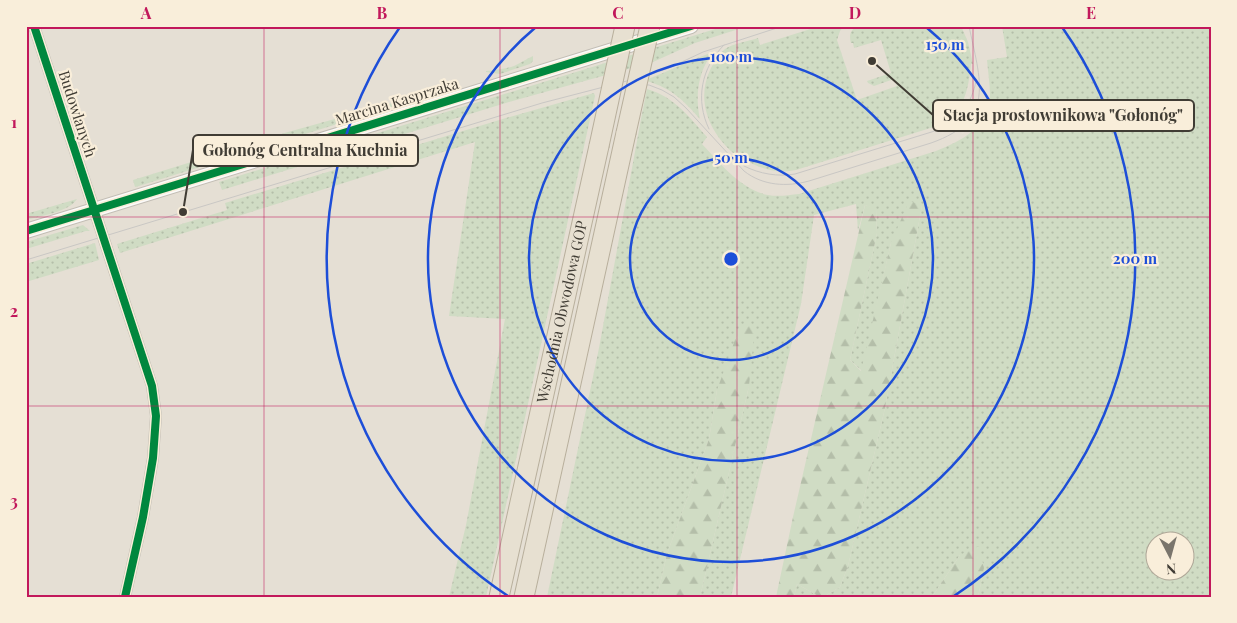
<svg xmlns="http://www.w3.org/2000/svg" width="1237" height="623" font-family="'Playfair Display',serif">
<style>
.green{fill:url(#green-dots);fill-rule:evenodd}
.forest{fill:url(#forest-firs)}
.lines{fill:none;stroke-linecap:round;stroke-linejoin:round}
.minor-casing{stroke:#c2bdb4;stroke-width:12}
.tertiary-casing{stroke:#c2bdb4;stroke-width:16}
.motorway-casing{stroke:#b8af9c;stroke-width:21}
.minor{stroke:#fbfaf9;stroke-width:10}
.tertiary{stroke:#fbfaf9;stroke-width:14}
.motorway{stroke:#e7e0d1;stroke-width:19}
.tram{stroke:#c9c7c4;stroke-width:1}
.motorway-bridge-casing{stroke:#b8af9c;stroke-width:21;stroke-linecap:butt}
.motorway-bridge{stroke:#e7e0d1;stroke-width:19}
.cycleway-casing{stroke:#f9eeda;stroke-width:11}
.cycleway{stroke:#00873e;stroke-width:8}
.grid{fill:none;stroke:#c2185b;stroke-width:1;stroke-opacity:0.55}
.ring{fill:none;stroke:#1d4ed8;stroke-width:2.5}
.labels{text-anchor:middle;stroke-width:4.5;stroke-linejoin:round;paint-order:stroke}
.street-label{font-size:15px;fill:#403c34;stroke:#f9eeda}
.centre{fill:#1d4ed8;stroke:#f9eeda;stroke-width:2.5}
.ring-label{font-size:15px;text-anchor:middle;font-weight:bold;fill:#1d4ed8;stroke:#f9eeda;stroke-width:4.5;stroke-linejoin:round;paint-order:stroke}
.leader{fill:none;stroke:#403c34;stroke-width:2}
.callout-dot{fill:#403c34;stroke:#f9eeda;stroke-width:2}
.callout{fill:#f9eeda;stroke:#403c34;stroke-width:2}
.callout-label{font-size:16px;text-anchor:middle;font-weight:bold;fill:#403c34}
.neatline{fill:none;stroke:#c2185b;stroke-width:2}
.grid-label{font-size:16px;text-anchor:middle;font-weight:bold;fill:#c2185b}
</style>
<defs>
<pattern id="green-dots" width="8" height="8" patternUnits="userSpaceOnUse" patternTransform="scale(1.25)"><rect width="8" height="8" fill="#d0dcc4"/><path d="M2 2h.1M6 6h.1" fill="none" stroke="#b4bea9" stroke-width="1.8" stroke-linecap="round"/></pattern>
<pattern id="forest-firs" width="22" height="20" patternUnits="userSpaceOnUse" patternTransform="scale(1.25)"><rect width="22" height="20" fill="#d0dcc4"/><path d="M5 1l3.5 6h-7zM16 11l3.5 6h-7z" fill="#b4bea9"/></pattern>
</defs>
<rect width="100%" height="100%" fill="#e5dfd4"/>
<!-- green -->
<g class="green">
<polygon points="725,26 748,26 695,43 653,62 509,102 222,190 219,182"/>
<path d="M 820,26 L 844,26 L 840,31 L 837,40 L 857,100 L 897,86 L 894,79 L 874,86 L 868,83 L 867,81 L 891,73 L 881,40 L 854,48 L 853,43 L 851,43 C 849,35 850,32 856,26 L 961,26 L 968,42 L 973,64 L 971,64 C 968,92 964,113 937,126 L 796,170 C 778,174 761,169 745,160 L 744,161 C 713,141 693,103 711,68 C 715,61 719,54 725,49 C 732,44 749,41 758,38 L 760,45 Z"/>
<path d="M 1002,26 L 1211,26 L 1211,597 L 978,597 L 984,568 L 960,555 L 932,597 L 823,597 L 840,587 L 848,566 L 885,408 L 922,205 L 891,243 L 862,371 L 850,360 L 877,233 L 876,209 L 865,205 L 858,231 L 856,204 L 814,215 L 801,304 L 731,597 L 700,597 L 749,386 L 717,390 L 709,439 L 667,554 L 657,597 L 547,597 L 599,348 L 641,119 L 647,89 C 675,97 689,117 707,137 L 702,144 C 720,163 740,189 768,195 C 778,197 789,195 799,194 L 936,151 C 962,141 988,127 990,96 C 990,84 988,72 987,60 L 1007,57 ZM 1154,540 L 1184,540 L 1184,570 L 1154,570 Z"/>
<path d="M 713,52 C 698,72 695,95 700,119 C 683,100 673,89 647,81 L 648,79 C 670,71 690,60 713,52 Z"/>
<path d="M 533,56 L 533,61 L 530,64 L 500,74 L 486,72 L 486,71 C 496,70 505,69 514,66 C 521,63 526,59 533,56 Z"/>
<polygon points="594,93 595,96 486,597 449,597 466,525 505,319 449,316 475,142 120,253 117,244 227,210 225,203 506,118"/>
<polygon points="421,95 414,100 139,186 135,187 133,180 288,132"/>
<path d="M 77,199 C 69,212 40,216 26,220 L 26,214 Z"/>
<polygon points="83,225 90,231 86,231 26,249 26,242"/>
<polygon points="95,243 99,260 26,282 26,264"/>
<polygon points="797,584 820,597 794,597"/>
</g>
<!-- forest -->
<g class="forest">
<polygon points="909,201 922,205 885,408 848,566 840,587 823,597 820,597 797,584 794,597 776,597 793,517 865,205 876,208 877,233 850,360 861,371 891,243"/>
<polygon points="755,324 749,386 700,597 657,597 667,554 709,439 717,390 740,326"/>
<polygon points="979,546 984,568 978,597 932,597 960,555"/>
</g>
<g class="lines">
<!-- minor casing -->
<g class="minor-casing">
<polyline id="minor" points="34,26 152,386 156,416 153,458 143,517 125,597"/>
</g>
<!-- tertiary casing -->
<g class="tertiary-casing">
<polyline id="tertiary" points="26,231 691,26"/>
</g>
<!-- motorway casing -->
<g class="motorway-casing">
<g id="motorway">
<path id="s1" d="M 499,597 L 599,146"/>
<polyline points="524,597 626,133"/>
</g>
</g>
<!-- minor -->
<use href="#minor" class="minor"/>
<!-- tertiary -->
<use href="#tertiary" class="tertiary"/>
<!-- motorway -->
<use href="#motorway" class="motorway"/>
<!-- tram -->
<g class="tram">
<path d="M 631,84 L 649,85 L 662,90 L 674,97 L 686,108 L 744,171 C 763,186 787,187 809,181 L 931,143 C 997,120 980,80 969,26"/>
<path d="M 709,129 C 695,100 701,68 724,45"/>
<path d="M 744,166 C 760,174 778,177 795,174 L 938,130 C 959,121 972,103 976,81"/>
<polyline points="26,260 542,103 646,76 669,68 703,52 783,26"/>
</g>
<!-- motorway-bridge casing -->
<g class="motorway-bridge-casing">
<g id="motorway-bridge">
<polyline points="626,133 650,26"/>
<polyline points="599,146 625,26"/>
</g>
</g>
<!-- motorway-bridge -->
<use href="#motorway-bridge" class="motorway-bridge"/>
<!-- cycleway casing -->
<g class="cycleway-casing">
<g id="cycleway">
<polyline points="34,26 152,386 156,416 153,458 143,517 125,597"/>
<polyline points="26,231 691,26"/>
</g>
</g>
<!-- cycleway -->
<use href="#cycleway" class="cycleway"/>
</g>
<!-- grid -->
<path class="grid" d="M 264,26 L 264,597M 500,26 L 500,597M 737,26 L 737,597M 973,26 L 973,597M 26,217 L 1211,217M 26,406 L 1211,406"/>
<!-- distance rings -->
<g class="ring">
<circle cx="731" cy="259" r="101"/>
<circle cx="731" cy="259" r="202"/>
<path d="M926 27A303 303 0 1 1 536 27"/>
<path d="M508 596A404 404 0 0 1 400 27M1062 27A404 404 0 0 1 954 596"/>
</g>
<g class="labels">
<!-- street labels -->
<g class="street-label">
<text transform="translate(397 102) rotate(-17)" y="5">Marcina Kasprzaka</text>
<text transform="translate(77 114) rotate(72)" y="5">Budowlanych</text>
<text dy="5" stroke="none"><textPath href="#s1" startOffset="292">Wschodnia Obwodowa GOP</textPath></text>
</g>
</g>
<circle cx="731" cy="259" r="8" class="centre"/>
<g class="ring-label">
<text x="945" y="50">150 m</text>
<text x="731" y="62">100 m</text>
<text x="731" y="163">50 m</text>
<text x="1135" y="264">200 m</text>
</g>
<!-- callouts -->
<path class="leader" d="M872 61L933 115M183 212L193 150"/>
<g class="callout-dot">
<circle cx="872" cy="61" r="5"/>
<circle cx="183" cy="212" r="5"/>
</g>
<g class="callout">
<rect x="933" y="100" width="261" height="31" rx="5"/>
<rect x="193" y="135" width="225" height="31" rx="5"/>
</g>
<g class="callout-label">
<text x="1063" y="121">Stacja prostownikowa "Gołonóg"</text>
<text x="305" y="156">Gołonóg Centralna Kuchnia</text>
</g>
<!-- border -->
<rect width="1237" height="623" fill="none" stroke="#f9eeda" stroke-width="55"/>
<!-- north arrow -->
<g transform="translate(1170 556) rotate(174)"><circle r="24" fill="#f9eeda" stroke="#afa798"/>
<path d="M0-4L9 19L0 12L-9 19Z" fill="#7a756c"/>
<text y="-8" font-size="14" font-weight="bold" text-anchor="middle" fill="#403c34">N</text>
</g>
<rect x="28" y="28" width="1182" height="568" class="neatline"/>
<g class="grid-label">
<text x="146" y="19">A</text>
<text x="382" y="19">B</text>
<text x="618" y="19">C</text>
<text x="855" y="19">D</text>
<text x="1091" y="19">E</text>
<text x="14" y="128">1</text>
<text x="14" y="317">2</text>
<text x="14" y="507">3</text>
</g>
</svg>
